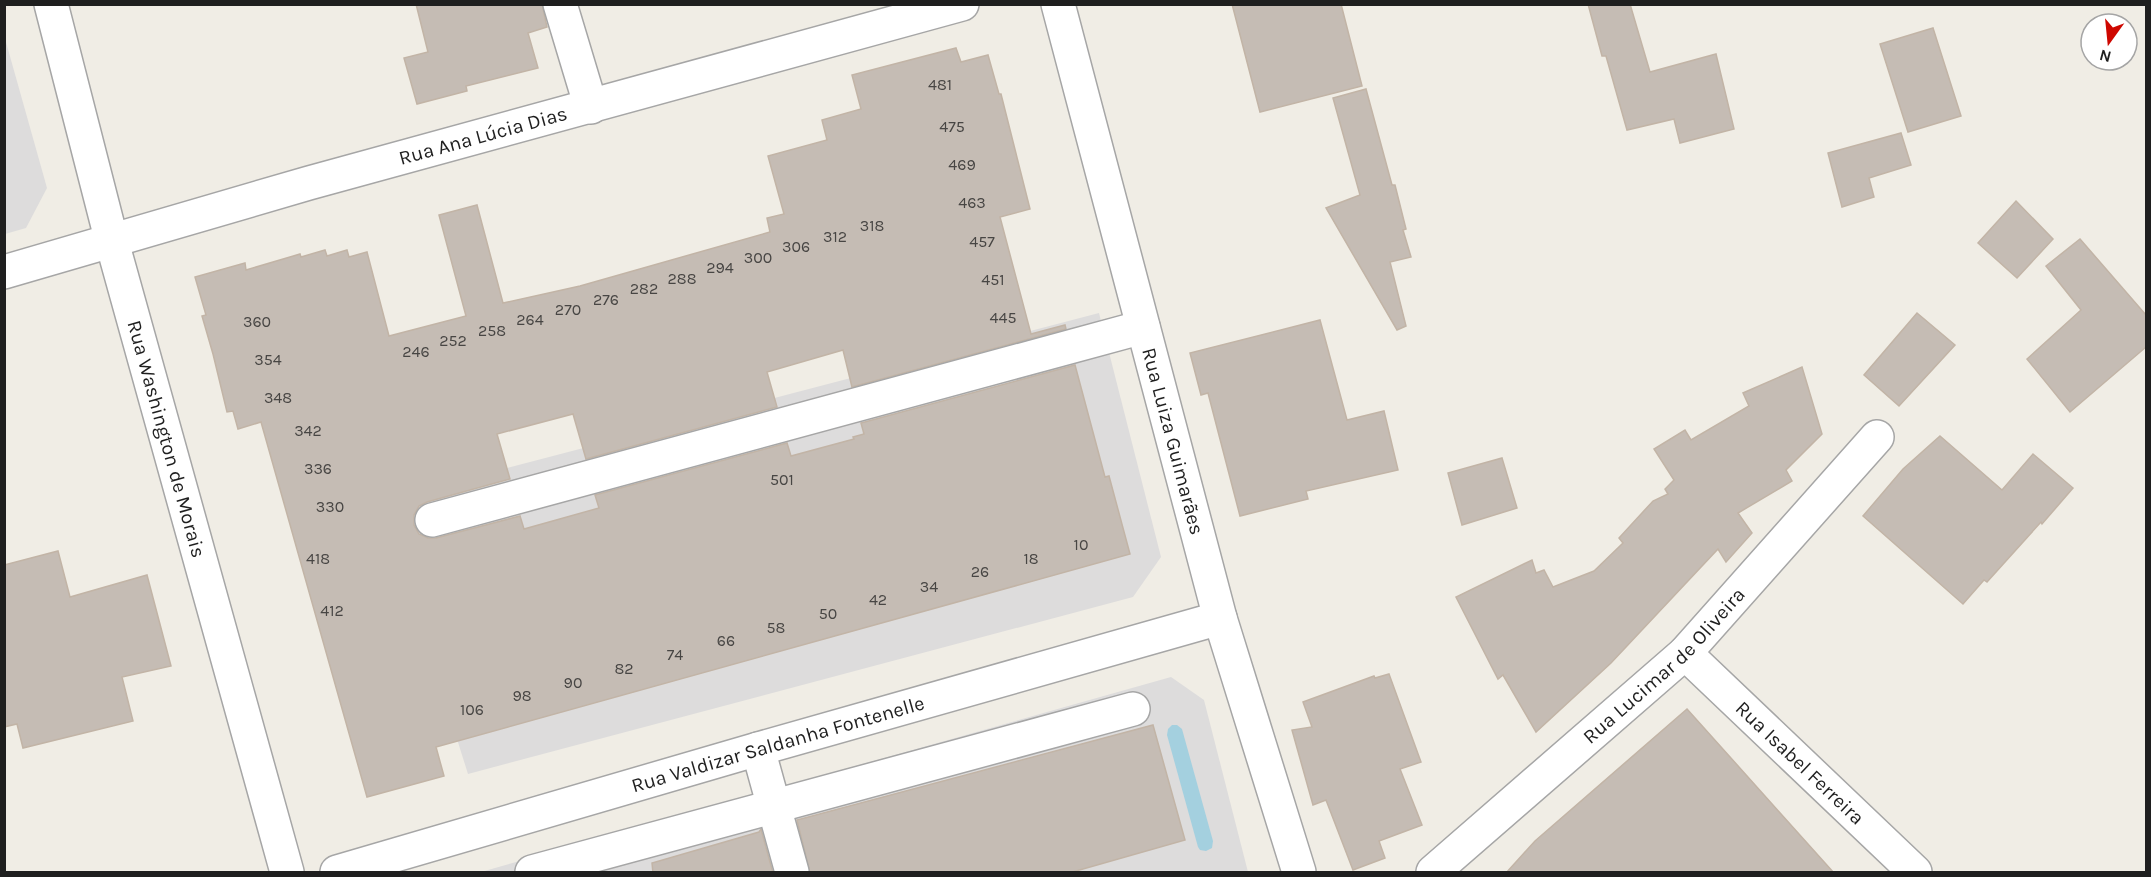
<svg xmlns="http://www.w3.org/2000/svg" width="2151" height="877" font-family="Karla,sans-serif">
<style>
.residential{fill:#dddcdc}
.water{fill:#a4d0df}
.building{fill:#c5bcb4;stroke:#c2b4a6;stroke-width:1.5}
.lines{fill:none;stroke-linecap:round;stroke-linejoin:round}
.minor-casing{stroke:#a6a6a6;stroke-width:36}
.minor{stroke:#fff;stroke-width:33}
.labels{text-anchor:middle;stroke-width:6;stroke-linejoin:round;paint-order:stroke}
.number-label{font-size:16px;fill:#484644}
.street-label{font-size:20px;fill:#1f1f1f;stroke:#fff}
</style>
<rect width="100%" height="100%" fill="#f0ede5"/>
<!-- residential -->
<g class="residential">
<polygon points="4,35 47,188 26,228 5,234"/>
<polygon points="1099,313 1161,557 1133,597 468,774 418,615 404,495"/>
<polygon points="1171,677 1204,700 1248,872 481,872"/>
</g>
<!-- water -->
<polygon class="water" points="1172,725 1177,725 1182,729 1213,841 1212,848 1206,851 1200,850 1198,847 1167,735 1168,729"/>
<!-- building -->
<g class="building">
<polygon points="416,4 542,4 547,27 528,33 538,68 466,86 467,91 417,104 404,58 428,52"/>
<polygon points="1232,4 1341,4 1362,86 1260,112"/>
<polygon points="1588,4 1630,4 1650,72 1716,54 1734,129 1680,143 1674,119 1627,130 1606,56 1602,56"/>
<polygon points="1933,28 1961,116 1908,132 1880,44"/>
<polygon points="956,48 961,62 988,55 999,94 1001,94 1030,209 1000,217 1031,334 1065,325 1066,329 852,387 843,350 767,372 777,407 586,459 573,414 497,434 510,479 427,502 419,506 414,515 414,525 419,534 428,538 436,538 520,516 524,529 599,508 595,495 787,443 791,456 854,439 853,437 864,434 861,423 1075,365 1105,477 1109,476 1130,554 436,747 444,776 367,797 261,422 238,429 233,411 227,412 213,354 202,316 206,315 195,277 245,263 246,270 300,254 301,257 325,250 327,256 347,250 349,257 367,252 389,336 466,316 439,215 477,205 503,303 580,286 770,232 767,218 784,214 768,156 827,140 822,120 861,109 852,75"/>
<polygon points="1366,89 1392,185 1395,185 1406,229 1403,230 1411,257 1390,262 1406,326 1397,330 1326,208 1360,195 1333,98"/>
<polygon points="1901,133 1911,165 1869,178 1874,197 1842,207 1828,153"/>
<polygon points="2016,201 2053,239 2017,278 1978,243"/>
<polygon points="2080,239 2146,315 2146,347 2070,412 2027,359 2081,310 2046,266"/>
<polygon points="1917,313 1955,345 1899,406 1864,375"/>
<polygon points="1320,320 1347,420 1384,411 1398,470 1306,491 1308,499 1240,516 1208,393 1201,395 1190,353"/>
<polygon points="1802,367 1822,434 1786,470 1792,481 1738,513 1752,533 1726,562 1718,549 1611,663 1536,732 1503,675 1498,679 1456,597 1532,560 1536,573 1544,570 1553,587 1594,571 1623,543 1619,538 1653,501 1668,494 1665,489 1674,480 1654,449 1685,430 1691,440 1749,406 1743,393"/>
<polygon points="1940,436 2002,490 2033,454 2073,488 2042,524 2041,522 1987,582 1984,580 1963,604 1863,516 1903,469"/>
<polygon points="1502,458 1517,508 1462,525 1448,473"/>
<polygon points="58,551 70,597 147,575 171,666 122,677 133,721 23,748 17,724 4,727 4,565"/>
<polygon points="1389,674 1421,762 1400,769 1422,825 1379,841 1385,858 1353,870 1326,800 1313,805 1292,730 1312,727 1303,702 1374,676 1375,678"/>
<polygon points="1687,709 1834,873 1506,873 1535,841"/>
<polygon points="1153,725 1185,840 1069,873 810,873 797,820"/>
<polygon points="761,829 773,873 653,873 652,863 759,832"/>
</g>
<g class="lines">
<!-- minor casing -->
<g class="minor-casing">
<g id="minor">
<path id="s1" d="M 51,4 L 112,242 L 287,872"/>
<polyline points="560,4 591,107"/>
<path id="s2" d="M 1058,4 L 1220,618 L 1299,872"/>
<path id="s3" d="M 4,272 L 309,183 L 962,4"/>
<polyline points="432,520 1143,327"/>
<path id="s4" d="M 1685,653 L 1915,872"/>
<polyline points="758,749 792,872"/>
<path id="s5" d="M 337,872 L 758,749 L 1220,618"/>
<polyline points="532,872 1133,709"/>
<path id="s6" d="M 1433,872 L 1685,653 L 1877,437"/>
</g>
</g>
<!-- minor -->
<use href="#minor" class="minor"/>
</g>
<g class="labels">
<!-- number labels -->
<g class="number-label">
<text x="940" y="90">481</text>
<text x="952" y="132">475</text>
<text x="962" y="170">469</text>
<text x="972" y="208">463</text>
<text x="872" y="231">318</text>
<text x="835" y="242">312</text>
<text x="982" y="247">457</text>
<text x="796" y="252">306</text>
<text x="758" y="263">300</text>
<text x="720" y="273">294</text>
<text x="682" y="284">288</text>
<text x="993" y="285">451</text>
<text x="644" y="294">282</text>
<text x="606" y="305">276</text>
<text x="568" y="315">270</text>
<text x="1003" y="323">445</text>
<text x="530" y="325">264</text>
<text x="257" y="327">360</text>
<text x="492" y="336">258</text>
<text x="453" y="346">252</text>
<text x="416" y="357">246</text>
<text x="268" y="365">354</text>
<text x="278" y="403">348</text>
<text x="308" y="436">342</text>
<text x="318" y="474">336</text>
<text x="782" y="485">501</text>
<text x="330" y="512">330</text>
<text x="1081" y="550">10</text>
<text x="318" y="564">418</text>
<text x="1031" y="564">18</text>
<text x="980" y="577">26</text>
<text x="929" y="592">34</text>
<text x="878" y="605">42</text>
<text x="332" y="616">412</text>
<text x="828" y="619">50</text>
<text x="776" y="633">58</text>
<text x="726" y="646">66</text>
<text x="675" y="660">74</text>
<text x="624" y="674">82</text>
<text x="573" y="688">90</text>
<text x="522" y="701">98</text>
<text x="472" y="715">106</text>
</g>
<!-- street labels -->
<g class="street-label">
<text dy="7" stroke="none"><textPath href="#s3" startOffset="498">Rua Ana Lúcia Dias</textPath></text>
<text dy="7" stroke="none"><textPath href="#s1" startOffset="450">Rua Washington de Morais</textPath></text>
<text dy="7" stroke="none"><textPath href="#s2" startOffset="452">Rua Luiza Guimarães</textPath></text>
<text dy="7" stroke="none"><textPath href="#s6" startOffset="310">Rua Lucimar de Oliveira</textPath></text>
<text dy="7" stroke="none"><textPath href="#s5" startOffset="459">Rua Valdizar Saldanha Fontenelle</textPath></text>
<text dy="7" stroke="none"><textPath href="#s4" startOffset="159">Rua Isabel Ferreira</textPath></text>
</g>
</g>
<!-- border -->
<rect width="2151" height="877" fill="none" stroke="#1f1f1f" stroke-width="12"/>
<!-- north arrow -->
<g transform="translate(2109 42) rotate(195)"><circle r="28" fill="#ffffff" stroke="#a5a5a5" stroke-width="1.5"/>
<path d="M0-4.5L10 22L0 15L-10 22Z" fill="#ce0700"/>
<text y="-9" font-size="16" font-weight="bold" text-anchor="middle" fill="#1f1f1f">N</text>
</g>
</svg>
